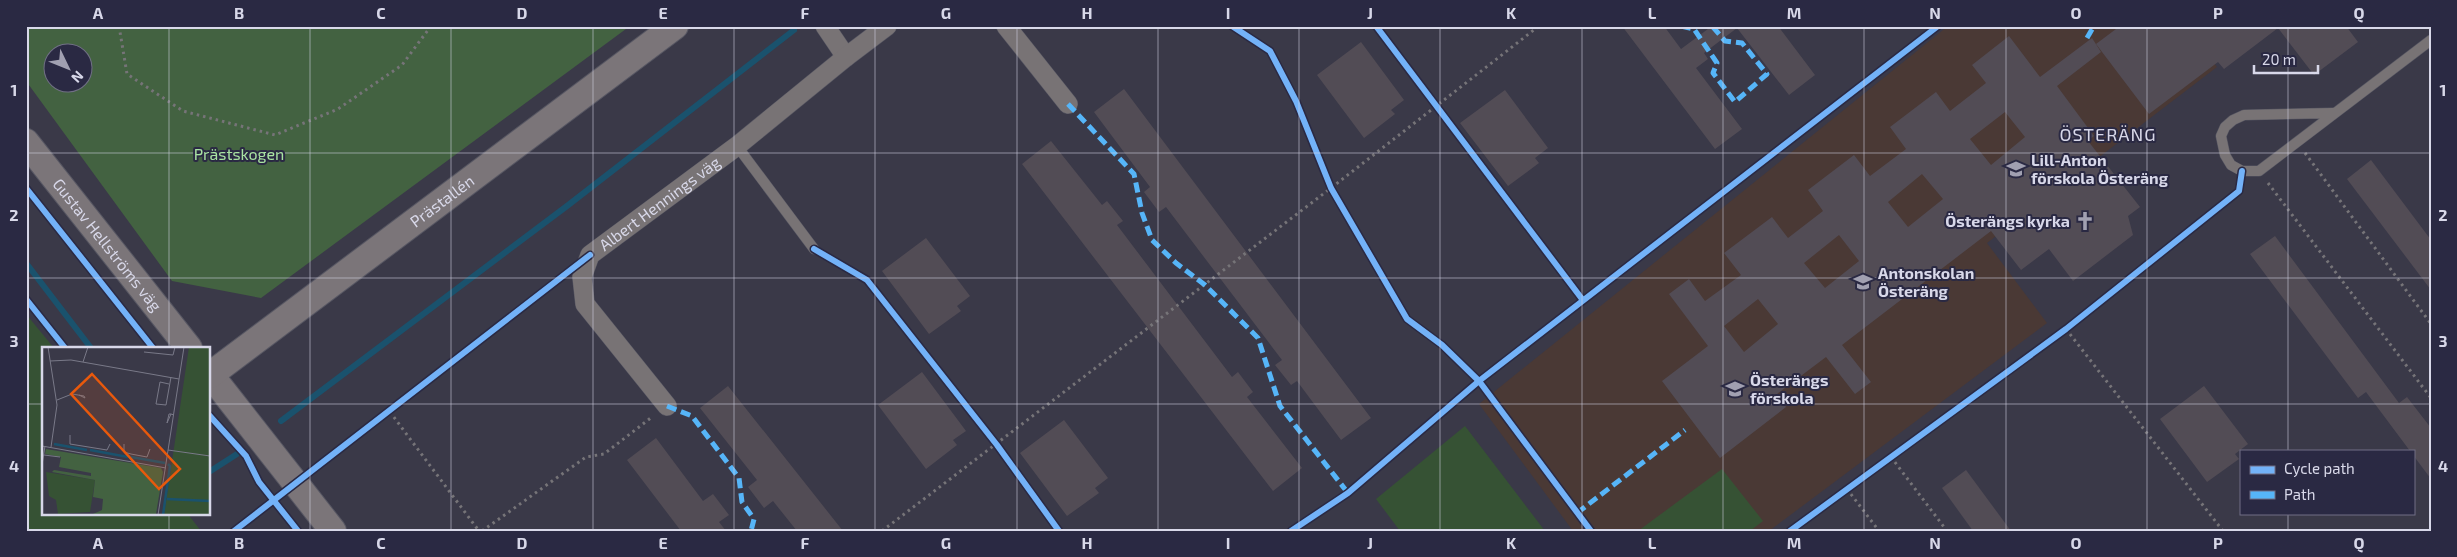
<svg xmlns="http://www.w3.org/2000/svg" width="2457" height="557" font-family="'Exo 2',sans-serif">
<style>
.education{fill:#4a3935}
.green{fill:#365234}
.forest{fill:#436241;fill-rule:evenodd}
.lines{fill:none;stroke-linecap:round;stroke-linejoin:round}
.stream{stroke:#1a526d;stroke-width:6}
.building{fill:#524c55;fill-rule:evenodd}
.lane-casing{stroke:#575763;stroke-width:11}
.street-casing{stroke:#575763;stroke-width:20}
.secondary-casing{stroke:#575763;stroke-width:28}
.path{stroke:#767478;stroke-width:3;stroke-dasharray:2.5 4;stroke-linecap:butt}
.lane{stroke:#787375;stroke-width:10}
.street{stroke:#787375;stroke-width:19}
.secondary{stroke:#7b7579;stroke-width:26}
.quiet{stroke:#56b5f8;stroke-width:5;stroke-dasharray:10 5;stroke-linecap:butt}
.cycleway-casing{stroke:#2a2943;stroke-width:9}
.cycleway{stroke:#73b2f8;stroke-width:6}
.grid{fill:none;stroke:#d8d8e9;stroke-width:1;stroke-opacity:0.55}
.labels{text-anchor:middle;stroke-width:4;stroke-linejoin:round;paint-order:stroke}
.park-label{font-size:16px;fill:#a9e3a2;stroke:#2a2943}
.poi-label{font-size:16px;font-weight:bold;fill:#d8d8e9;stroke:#2a2943;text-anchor:start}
.street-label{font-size:16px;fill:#d8d8e9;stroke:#2a2943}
.neighbourhood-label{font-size:18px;letter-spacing:1px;fill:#d8d8e9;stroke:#2a2943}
.inset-river{fill:none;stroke:#1a526d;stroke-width:2.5}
.inset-road{fill:none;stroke:#797988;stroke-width:1}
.view{fill:#e8590c;fill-opacity:0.15;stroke:#e8590c;stroke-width:2.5}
.inset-edge{fill:none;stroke:#d8d8e9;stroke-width:2.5}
.neatline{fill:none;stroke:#d8d8e9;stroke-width:2}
.grid-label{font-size:16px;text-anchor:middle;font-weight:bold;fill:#d8d8e9}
</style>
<rect width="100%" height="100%" fill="#3a3948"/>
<!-- education -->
<polygon class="education" points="1948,26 2186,26 2217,67 1987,243 2047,323 1769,531 1573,531 1479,404"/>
<!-- green -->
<g class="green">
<polygon points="26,314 54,348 44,348 44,513 187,513 201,531 26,531"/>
<polygon points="1465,426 1545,531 1400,531 1376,499"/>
<polygon points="1722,469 1763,521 1750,531 1638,531"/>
</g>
<!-- forest -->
<path class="forest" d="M 26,26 L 630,26 L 261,298 L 172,281 L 26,81 ZM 52,52 L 82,52 L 82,82 L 52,82 Z"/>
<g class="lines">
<!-- stream -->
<g class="stream">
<polyline points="26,263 91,348"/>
<polyline points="281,421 567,206 794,30"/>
<polyline points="209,472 237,454"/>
</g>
</g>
<!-- building -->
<g class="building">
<polygon points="1622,26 1664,26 1681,49 1712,26 1778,26 1815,75 1789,95 1737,28 1704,53 1708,59 1696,68 1742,129 1715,149"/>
<polygon points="2120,26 2346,26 2358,42 2314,75 2278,28 2224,69 2218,62 2149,114 2096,44"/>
<path d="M 2009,36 L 2040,77 L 2092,38 L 2101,52 L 2057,86 L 2094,136 L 2088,141 L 2140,207 L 2128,216 L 2133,235 L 2073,281 L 2049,249 L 2021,270 L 1991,231 L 1842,345 L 1871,382 L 1855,394 L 1826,357 L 1777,394 L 1786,407 L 1720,458 L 1662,381 L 1708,346 L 1669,294 L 1689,279 L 1705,301 L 1741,275 L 1724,253 L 1772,217 L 1788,238 L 1823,211 L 1808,190 L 1854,155 L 1870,176 L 1906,149 L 1890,127 L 1936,92 L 1950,111 L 1986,83 L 1972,65 ZM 2005,112 L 2025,137 L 1991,165 L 1970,139 ZM 1922,174 L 1943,199 L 1908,227 L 1888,202 ZM 1839,235 L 1859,261 L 1825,288 L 1804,263 ZM 1758,299 L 1778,324 L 1744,352 L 1724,326 Z"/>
<polygon points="1361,42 1404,100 1391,110 1395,114 1364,138 1317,75"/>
<polygon points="1124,89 1371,418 1341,440 1297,381 1291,385 1275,365 1282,360 1166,207 1159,212 1144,192 1150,187 1094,112"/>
<polygon points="1505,90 1548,148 1535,158 1539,163 1508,186 1460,123"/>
<polygon points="1051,141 1102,205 1107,201 1123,221 1117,225 1232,377 1238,372 1253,392 1247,397 1302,468 1273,491 1022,164"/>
<polygon points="2371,160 2431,240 2431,290 2347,179"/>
<polygon points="2275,236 2399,403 2407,397 2431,428 2431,479 2413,455 2413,451 2410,451 2366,392 2358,398 2250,254"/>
<polygon points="926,238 970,296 957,306 961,311 929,334 882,271"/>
<polygon points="922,372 966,431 953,440 957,445 926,469 878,405"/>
<polygon points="728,386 843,531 797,531 773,501 764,508 748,487 757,480 700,408"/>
<polygon points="2204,386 2248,444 2235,454 2239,459 2207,482 2160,419"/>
<polygon points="1064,420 1108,478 1095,488 1099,493 1067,516 1020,453"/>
<polygon points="656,438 703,501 713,494 729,515 719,522 726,531 681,531 627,460"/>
<polygon points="1966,470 2011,531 1973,531 1942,488"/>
</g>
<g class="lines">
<!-- lane casing -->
<g class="lane-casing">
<g id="lane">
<polyline points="2333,113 2244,115 2233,120 2225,127 2221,136 2225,155 2231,165 2242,171 2259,171 2431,40"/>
<polyline points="737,146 814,249"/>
</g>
</g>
<!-- street casing -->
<g class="street-casing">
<g id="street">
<polyline points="825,26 846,57"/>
<polyline points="1006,26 1068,104"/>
<path id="s1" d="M 667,406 L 585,304 L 582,277 L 590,255 L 737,146 L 846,57 L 887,26"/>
</g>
</g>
<!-- secondary casing -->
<g class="secondary-casing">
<g id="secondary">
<path id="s2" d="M 26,142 L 189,348"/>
<polyline points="209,373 333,531"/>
<path id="s3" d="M 210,375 L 675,26"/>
</g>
</g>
<!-- path -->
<g class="path">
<polyline points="119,26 127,74 183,111 275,135 338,109 402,65 431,26"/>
<polyline points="2305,153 2431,324"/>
<polyline points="2268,183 2431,398"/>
<polyline points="2066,329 2223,531"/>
<polyline points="390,412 479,531"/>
<polyline points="1891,457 1947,531"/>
<polyline points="1847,489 1879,531"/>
<polyline points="482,531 586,457 604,454 652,417"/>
<polyline points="882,531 1331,188 1539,26"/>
</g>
<!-- lane -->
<use href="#lane" class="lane"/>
<!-- street -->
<use href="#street" class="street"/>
<!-- secondary -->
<use href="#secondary" class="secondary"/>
<!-- quiet -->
<g class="quiet">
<polyline points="1681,26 1694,29 1717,63 1713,73 1735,102 1767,74 1742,43 1725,41 1712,26"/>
<polyline points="2087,38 2094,26"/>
<polyline points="1068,104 1134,174 1142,213 1152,240 1176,263 1205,285 1258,338 1280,406 1348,493"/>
<polyline points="667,406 692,416 739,478 742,502 754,519 751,531"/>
<polyline points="1577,513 1685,430"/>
</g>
<!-- cycleway casing -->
<g class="cycleway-casing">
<g id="cycleway">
<polyline points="1232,26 1270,51 1296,101 1331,188 1407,319 1442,345 1479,381 1591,531"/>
<polyline points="1376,26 1582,299"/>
<polyline points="26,188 153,348"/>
<polyline points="814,249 867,280 997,445 1059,531"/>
<polyline points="26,299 65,348"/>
<polyline points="209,415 246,456 259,482 298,531"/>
<polyline points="234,531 590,255"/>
<polyline points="1291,531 1348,493 1479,381 1938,26"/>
<polyline points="1790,531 2066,329 2239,191 2242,171"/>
</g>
</g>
<!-- cycleway -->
<use href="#cycleway" class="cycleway"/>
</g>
<!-- grid -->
<path class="grid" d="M 169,26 L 169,348M 310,26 L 310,531M 451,26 L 451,531M 593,26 L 593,531M 734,26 L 734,531M 875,26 L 875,531M 1017,26 L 1017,531M 1158,26 L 1158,531M 1299,26 L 1299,531M 1440,26 L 1440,531M 1582,26 L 1582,531M 1723,26 L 1723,531M 1864,26 L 1864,531M 2006,26 L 2006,531M 2147,26 L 2147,531M 2288,26 L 2288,451M 26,153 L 2431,153M 26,278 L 2431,278M 26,404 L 44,404M 209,404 L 2431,404M 169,513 L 169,531M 2288,513 L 2288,531"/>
<!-- icons -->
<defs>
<g id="school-bare" transform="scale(1.5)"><path d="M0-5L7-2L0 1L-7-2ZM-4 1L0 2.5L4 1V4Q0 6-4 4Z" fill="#a1a0b1" stroke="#2a2943" stroke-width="2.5" paint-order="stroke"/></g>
<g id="church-bare" transform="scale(1.5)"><path d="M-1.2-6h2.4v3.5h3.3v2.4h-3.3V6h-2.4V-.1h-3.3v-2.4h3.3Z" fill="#a1a0b1" stroke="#2a2943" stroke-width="2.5" paint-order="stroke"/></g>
</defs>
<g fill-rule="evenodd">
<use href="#school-bare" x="2016" y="169"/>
<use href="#church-bare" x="2085" y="221"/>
<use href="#school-bare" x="1863" y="282"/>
<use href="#school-bare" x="1735" y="389"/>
</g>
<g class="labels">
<!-- park labels -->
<g class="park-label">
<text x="239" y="160">Prästskogen</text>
</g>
<!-- poi labels -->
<g class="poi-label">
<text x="2031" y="166">Lill-Anton<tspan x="2031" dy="18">förskola Österäng</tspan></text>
<text x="2070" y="227" text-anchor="end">Österängs kyrka</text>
<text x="1878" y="279">Antonskolan<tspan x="1878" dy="18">Österäng</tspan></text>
<text x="1750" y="386">Österängs<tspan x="1750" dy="18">förskola</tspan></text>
</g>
<!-- street labels -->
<g class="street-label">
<text dy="6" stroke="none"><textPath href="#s3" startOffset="290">Prästallén</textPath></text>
<text dy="6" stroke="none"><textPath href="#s1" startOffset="268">Albert Hennings väg</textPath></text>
<text dy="6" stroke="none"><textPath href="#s2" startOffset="131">Gustav Hellströms väg</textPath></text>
</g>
<!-- neighbourhood labels -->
<g class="neighbourhood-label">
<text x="2108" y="141">ÖSTERÄNG</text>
</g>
</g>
<!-- overview -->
<g transform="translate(42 347)">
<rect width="168" height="168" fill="#3a3948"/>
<path d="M 147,0 L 167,0 L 167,167 L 122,168 ZM 4,125 L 53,133 L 48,165 L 16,167 L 14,153 L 7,149 Z" fill="#365234"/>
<path d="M 4,102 L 119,121 L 121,125 L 114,167 L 51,167 L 60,163 L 61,152 L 51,150 L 53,133 L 10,125 L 12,123 L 49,129 L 49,126 L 17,120 L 19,110 L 3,107 Z" fill="#436241"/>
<path class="inset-river" d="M 12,97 L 45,103M 48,103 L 86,110M 89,110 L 123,116M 125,152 L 168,154M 121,168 L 128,119 L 126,117"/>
<path class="inset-road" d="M 6,0 L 15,58 L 9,100M 102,5 L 131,8 L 133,0M 8,14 L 29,13 L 137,32M 41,15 L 46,0M 127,37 L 118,35 L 114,57 L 124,58 L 129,30M 15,53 L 30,47 L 42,49 L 43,51 L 37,48M 129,67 L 125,76 L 127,67 L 129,67 L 132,68M 28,88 L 28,97 L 65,103 L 68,97M 82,97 L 82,105 L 89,107 L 105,110 L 108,102M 0,99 L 124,121M 126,103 L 168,109M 2,108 L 18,110M 0,118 L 3,99M 116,168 L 142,0"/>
<path class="view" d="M 50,27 L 138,122 L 117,142 L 29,47 Z"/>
<rect width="168" height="168" class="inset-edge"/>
</g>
<!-- border -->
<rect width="2457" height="557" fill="none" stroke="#2a2943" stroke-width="55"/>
<!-- legend -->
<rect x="2240" y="450" width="175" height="65" fill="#2a2943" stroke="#706f85"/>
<rect x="2250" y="466" width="25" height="8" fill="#73b2f8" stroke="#706f85"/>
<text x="2284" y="474" font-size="15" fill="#d8d8e9">Cycle path</text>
<rect x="2250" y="491" width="25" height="8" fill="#56b5f8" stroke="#706f85"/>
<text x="2284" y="500" font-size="15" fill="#d8d8e9">Path</text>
<!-- north arrow -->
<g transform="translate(68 68) rotate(133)"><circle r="24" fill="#2a2943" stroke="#706f85"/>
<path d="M0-4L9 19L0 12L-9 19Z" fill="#a1a0b1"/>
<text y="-8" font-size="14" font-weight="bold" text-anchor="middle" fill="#d8d8e9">N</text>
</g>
<!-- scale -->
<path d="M2254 65v8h64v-8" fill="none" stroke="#d8d8e9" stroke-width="2.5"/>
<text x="2262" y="65" font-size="15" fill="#d8d8e9" stroke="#2a2943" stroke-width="4" paint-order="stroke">20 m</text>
<rect x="28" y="28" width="2402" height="502" class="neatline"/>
<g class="grid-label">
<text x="98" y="19">A</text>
<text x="239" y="19">B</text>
<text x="381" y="19">C</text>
<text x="522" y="19">D</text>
<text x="663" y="19">E</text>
<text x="805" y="19">F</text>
<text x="946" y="19">G</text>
<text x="1087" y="19">H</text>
<text x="1228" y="19">I</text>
<text x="1370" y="19">J</text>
<text x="1511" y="19">K</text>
<text x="1652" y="19">L</text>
<text x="1794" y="19">M</text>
<text x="1935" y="19">N</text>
<text x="2076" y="19">O</text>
<text x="2218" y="19">P</text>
<text x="2359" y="19">Q</text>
<text x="14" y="96">1</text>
<text x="2443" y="96">1</text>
<text x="14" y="221">2</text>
<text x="2443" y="221">2</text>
<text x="14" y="347">3</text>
<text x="2443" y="347">3</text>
<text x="14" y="472">4</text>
<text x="2443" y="472">4</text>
<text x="98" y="549">A</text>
<text x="239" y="549">B</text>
<text x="381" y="549">C</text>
<text x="522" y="549">D</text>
<text x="663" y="549">E</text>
<text x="805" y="549">F</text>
<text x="946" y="549">G</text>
<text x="1087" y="549">H</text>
<text x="1228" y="549">I</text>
<text x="1370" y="549">J</text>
<text x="1511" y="549">K</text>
<text x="1652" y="549">L</text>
<text x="1794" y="549">M</text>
<text x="1935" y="549">N</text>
<text x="2076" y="549">O</text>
<text x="2218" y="549">P</text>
<text x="2359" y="549">Q</text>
</g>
</svg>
